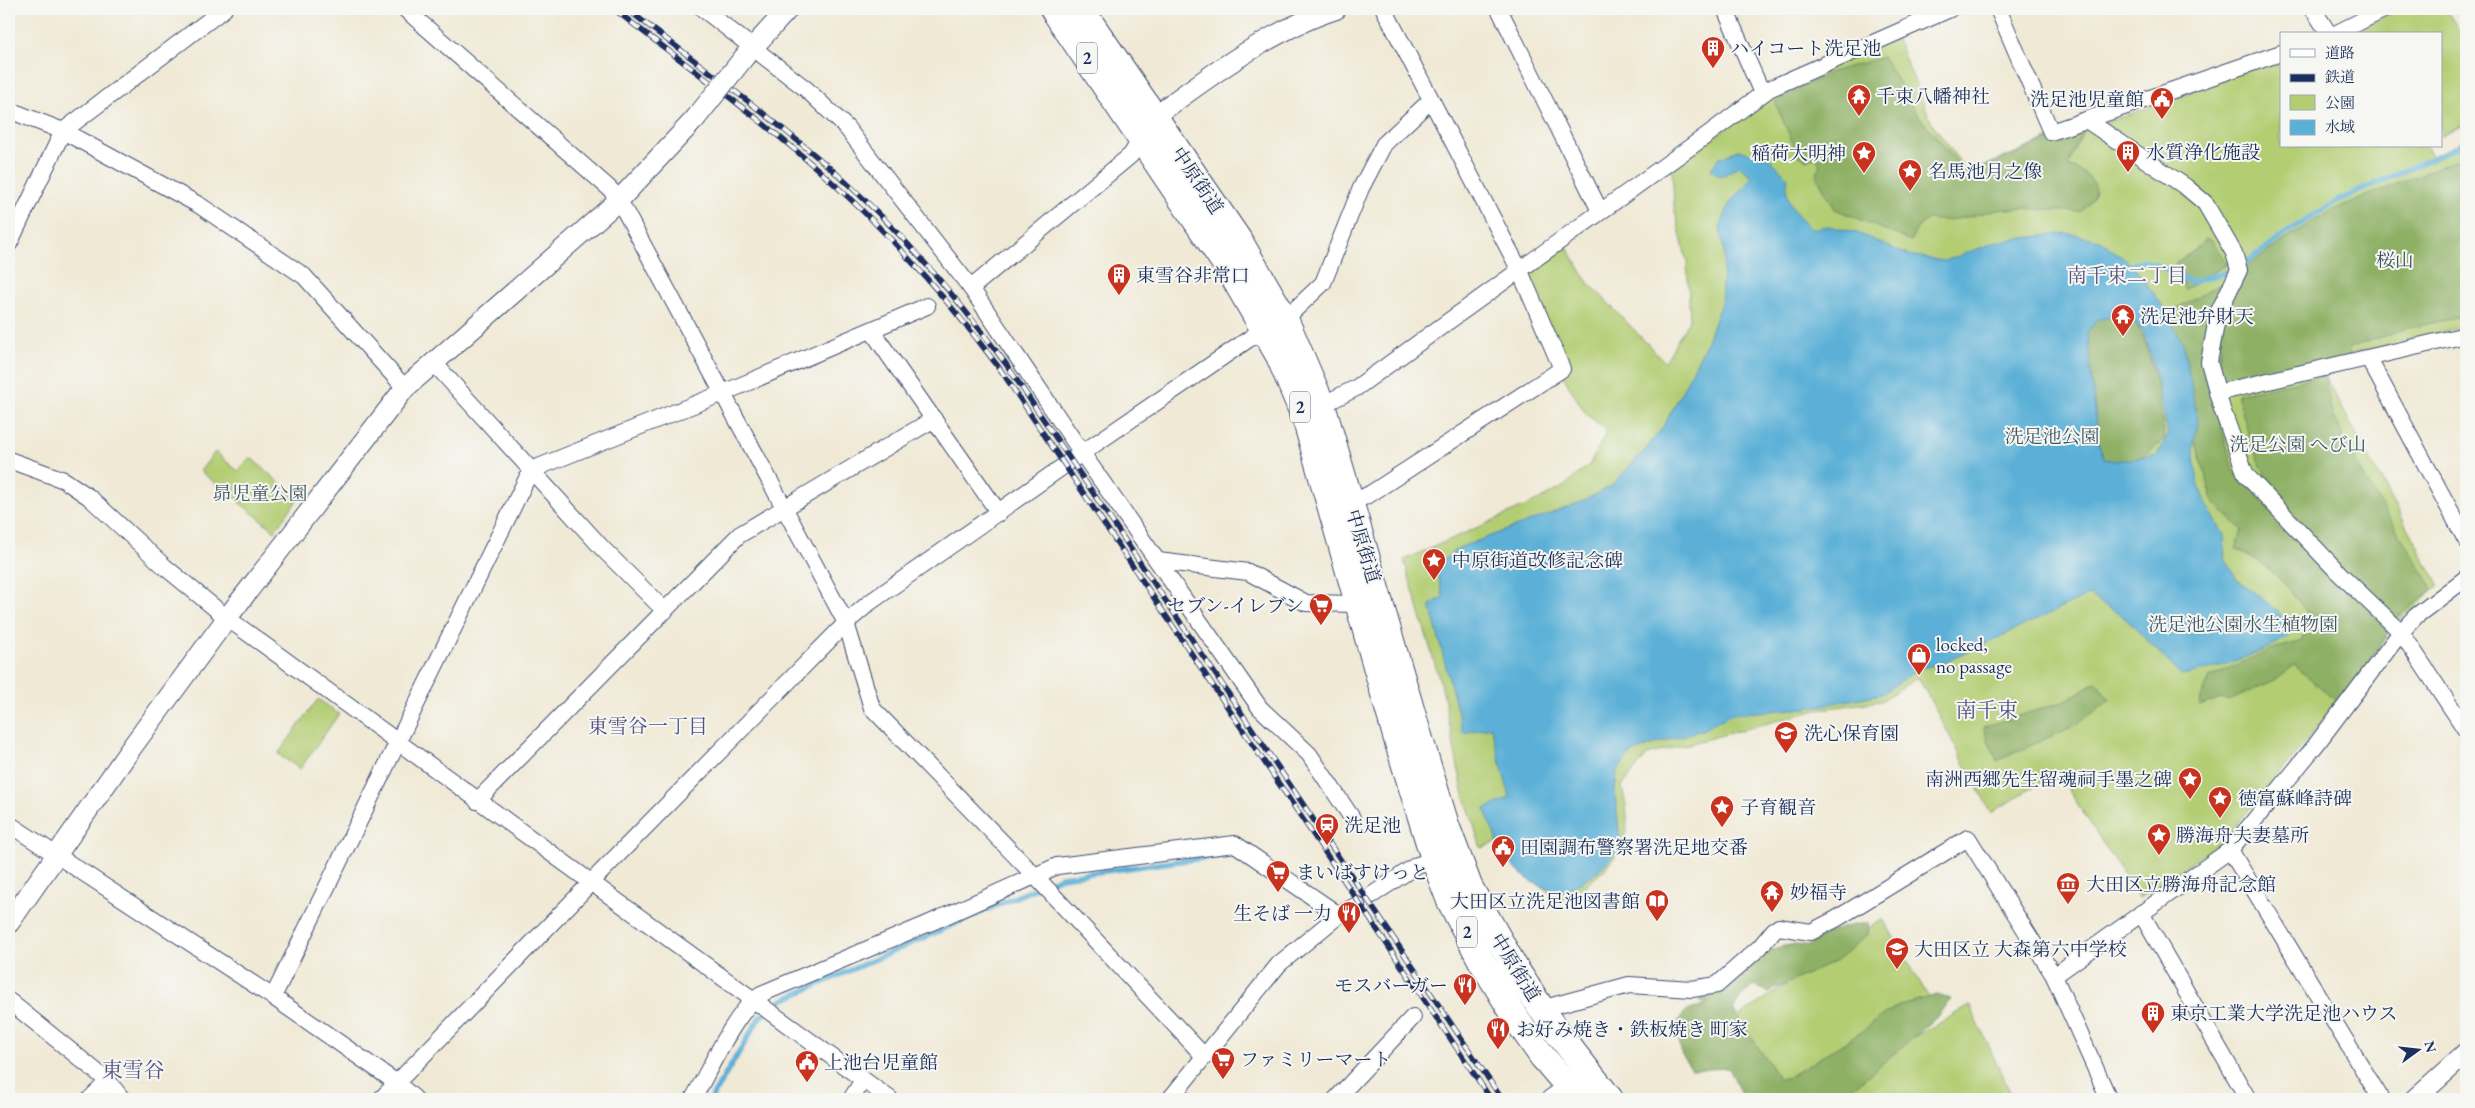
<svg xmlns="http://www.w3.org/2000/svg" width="2475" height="1108" font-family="'EB Garamond','Noto Serif JP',serif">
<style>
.green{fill:#b3cd73;stroke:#677e68}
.forest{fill:#8eb065;stroke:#547062}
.water{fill:#5bb0d7;stroke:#3b709a;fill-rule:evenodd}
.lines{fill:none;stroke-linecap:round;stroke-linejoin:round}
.stream{stroke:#5bb0d7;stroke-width:5.5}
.minor-casing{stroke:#3b4b70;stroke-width:18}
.tertiary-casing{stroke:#3b4b70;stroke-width:22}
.primary-casing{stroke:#3b4b70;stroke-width:28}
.minor{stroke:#fff;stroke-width:16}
.tertiary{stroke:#fff;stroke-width:20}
.primary{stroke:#fff;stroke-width:26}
.rail-casing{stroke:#1b2f5e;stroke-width:5.5}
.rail{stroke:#f6f6f2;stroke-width:4;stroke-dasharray:11;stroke-linecap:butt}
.tertiary-bridge-casing{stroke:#3b4b70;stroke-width:22;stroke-linecap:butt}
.tertiary-bridge{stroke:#fff;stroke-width:20}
.labels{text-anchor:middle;stroke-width:4;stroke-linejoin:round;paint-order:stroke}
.shield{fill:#f6f6f2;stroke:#5d6b8a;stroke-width:1}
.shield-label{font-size:18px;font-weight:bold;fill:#1b2f5e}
.poi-label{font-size:19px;fill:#1b2f5e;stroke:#f6f6f2;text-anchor:start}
.street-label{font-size:19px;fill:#1b2f5e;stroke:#f6f6f2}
.park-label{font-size:19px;fill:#415663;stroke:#f6f6f2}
.neighbourhood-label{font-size:20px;fill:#525384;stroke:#f6f6f2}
.quarter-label{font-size:21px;fill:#525384;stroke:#f6f6f2}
</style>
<rect width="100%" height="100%" fill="#f6f6f2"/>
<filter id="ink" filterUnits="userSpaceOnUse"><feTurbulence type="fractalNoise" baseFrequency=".02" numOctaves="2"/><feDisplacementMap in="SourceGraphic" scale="10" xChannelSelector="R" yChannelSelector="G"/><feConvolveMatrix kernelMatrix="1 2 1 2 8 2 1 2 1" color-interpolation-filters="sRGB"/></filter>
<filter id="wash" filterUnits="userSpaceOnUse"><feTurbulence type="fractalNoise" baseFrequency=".0096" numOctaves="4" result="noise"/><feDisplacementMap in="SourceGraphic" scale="20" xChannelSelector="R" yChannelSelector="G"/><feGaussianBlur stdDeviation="1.12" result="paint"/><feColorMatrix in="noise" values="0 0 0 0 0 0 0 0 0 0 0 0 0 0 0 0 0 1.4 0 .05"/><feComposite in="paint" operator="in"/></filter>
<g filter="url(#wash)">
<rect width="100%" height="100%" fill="#f0e9d5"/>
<!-- green -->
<g class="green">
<polygon points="2398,9 2446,9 2466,42 2466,124 2441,136 2441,34 2358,34 2356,31"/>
<path d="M 1895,35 L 1932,123 L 1968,173 L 2055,136 L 2090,128 L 2183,95 L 2281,55 L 2281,146 L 2426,146 L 2434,158 L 2466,138 L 2466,326 L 2317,362 L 2439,586 L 2387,630 L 2311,736 L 2223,841 L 2139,898 L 2062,780 L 2046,779 L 1991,813 L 1918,677 L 1881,701 L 1821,709 L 1647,755 L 1622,786 C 1624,798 1628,812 1627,824 C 1625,863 1588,884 1558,903 L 1503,840 L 1481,848 L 1463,791 L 1442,688 L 1404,560 L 1537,501 L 1563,487 L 1590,464 L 1607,431 L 1586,414 L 1563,376 L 1531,279 L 1536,266 L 1566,245 L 1587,281 L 1665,362 L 1690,318 L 1687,262 L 1674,207 L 1672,167 L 1780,89 Z"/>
<polygon points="215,452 238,471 250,457 298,499 275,531 200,471"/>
<polygon points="318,699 339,714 300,769 278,754"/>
<polygon points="1883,919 1932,1003 1779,1092 1738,1017"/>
<polygon points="1970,1006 2013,1099 1833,1099 1826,1085"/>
</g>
<!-- forest -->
<g class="forest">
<path d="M 1883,57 L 1918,115 L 1967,174 L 2056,137 L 2084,133 L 2076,145 L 2068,166 C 2095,176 2106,191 2080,212 C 2057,211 2032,207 2009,209 C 1981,210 1961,224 1928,219 L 1917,228 L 1911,241 L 1835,209 L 1816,175 L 1820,164 L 1815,157 L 1806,160 L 1798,155 L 1775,102 L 1831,72 Z"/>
<polygon points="2466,156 2466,316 2408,328 2348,348 2349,358 2223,386 2220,375 2220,329 2240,271 2308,224 2337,208"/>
<polygon points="2206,239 2211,240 2227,264 2185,290 2175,263 2195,250"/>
<path d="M 2228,280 L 2211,315 L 2217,413 L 2234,470 L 2334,580 L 2385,626 L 2388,633 L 2344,707 L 2294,665 L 2279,678 L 2229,701 L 2221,698 L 2200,706 L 2201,698 L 2210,677 L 2271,649 L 2300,642 L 2312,621 C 2294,591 2269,563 2236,549 L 2242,530 L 2214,503 L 2178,385 L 2174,367 L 2173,310 Z"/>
<path d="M 2123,310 C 2127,315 2133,319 2136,324 C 2152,347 2160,410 2165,438 C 2142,462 2131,462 2099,466 L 2082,330 L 2095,311 Z"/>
<path d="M 2324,376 L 2333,417 L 2367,482 L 2434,590 L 2411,605 L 2389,625 C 2347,577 2285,517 2258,460 C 2248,440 2244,415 2237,394 Z"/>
<polygon points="2096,682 2110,700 2076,725 1997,761 1983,727 2063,702"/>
<path d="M 1869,923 L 1868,934 L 1836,961 L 1768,992 L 1754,985 L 1742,996 L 1733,1009 L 1779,1079 L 1789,1077 L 1863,1031 L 1881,1016 L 1900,1005 L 1937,995 L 1950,999 L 1936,1018 L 1859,1083 L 1835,1099 L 1743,1099 L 1729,1068 L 1692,1070 L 1682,1056 L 1676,1025 L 1685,1012 L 1708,1003 L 1700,1001 C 1713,976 1780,936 1808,946 C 1825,931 1846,925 1869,923 Z"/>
</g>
<!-- water -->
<path class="water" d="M 1738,150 L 1768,157 L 1788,178 C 1783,201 1795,212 1810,229 L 1829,226 L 1855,232 L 1908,255 L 1945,261 L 1999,241 L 2066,233 L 2100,240 L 2132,265 L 2159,300 L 2183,343 L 2198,422 L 2193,447 L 2198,482 L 2209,509 L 2224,535 L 2225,558 L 2229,567 L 2237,579 L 2278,611 L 2289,636 C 2263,653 2212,671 2181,675 L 2126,619 L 2089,595 L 1946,662 L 1918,669 L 1882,694 L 1808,708 L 1732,714 L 1702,730 L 1652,745 L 1630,754 L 1617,771 L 1615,794 L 1621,848 L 1597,872 L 1562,893 C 1513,881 1500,854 1485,809 L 1510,798 L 1491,727 L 1463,733 L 1430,605 L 1443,597 L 1435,566 L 1461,547 L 1579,503 L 1611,486 L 1647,448 L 1665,424 L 1705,346 L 1721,303 L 1724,252 L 1720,227 L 1730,203 L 1753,177 L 1739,166 L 1720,177 L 1711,169 L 1718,159 ZM 2114,316 L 2132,319 L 2143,332 L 2152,360 L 2168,434 L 2157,455 L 2116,461 L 2104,459 L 2098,441 L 2087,333 L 2097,320 Z"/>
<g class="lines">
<!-- stream -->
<g class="stream">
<polyline points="2132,265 2143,260 2162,267 2191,282 2236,270 2295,227 2337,201 2466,143"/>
<polyline points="711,1099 760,1017 783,1000 1061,877 1232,854"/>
</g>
</g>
</g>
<g filter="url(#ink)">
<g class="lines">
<!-- minor casing -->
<g class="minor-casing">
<g id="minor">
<polyline points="405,9 610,189 619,200 846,623 872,708 1035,876 1203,1055"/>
<polyline points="703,9 806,89 846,127 971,288 1082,453 1260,708 1309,754 1352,818"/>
<polyline points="1499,9 1600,211"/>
<polyline points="1725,9 1762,93"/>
<polyline points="1998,9 2051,132 2281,53"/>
<polyline points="2313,9 2329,34"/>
<polyline points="2335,34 2385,9"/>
<polyline points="9,110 63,131 199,205 304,276 405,388"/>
<polyline points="2088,121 2186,187 2205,203 2234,253 2239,270 2218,313 2209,362 2222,409 2246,475 2340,574 2401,632 2466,730"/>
<polyline points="9,244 63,131 224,9"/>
<polyline points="971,288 1131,155 1144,133"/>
<polyline points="1285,319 1323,283 1361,188 1384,144 1431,100"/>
<polyline points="872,331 999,513"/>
<polyline points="2369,359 2466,540"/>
<polyline points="434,363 603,549 665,611"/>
<polyline points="2217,393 2466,335"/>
<polyline points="1322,405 1356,388 1707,135 1769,89 1950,9"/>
<polyline points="9,460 64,480 89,497 165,567 227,618 890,1099"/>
<polyline points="1351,503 1370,494 1562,369 1519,269 1384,9"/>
<polyline points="1158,561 1248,572 1306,603 1358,604"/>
<polyline points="477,801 739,535 934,419"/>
<polyline points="9,824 273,997 397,1083 415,1099"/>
<polyline points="2230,850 2381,1099"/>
<polyline points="1372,895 1417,865 1442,857"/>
<polyline points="2141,913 2248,1099"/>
<polyline points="2054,976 2230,850 2315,746 2401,632 2416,616 2466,578"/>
<polyline points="273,997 531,470 723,393 927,306"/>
<polyline points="9,1001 108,1081 122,1099"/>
<polyline points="1541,1009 1629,985 1692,989 1717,985 1760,947 1774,930 1779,927 1811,932 1836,919 1968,838 2054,976 2109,1099"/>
<polyline points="90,1099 108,1081"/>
<polyline points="381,1099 604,869 846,623 869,603 1082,453 1265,328"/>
<path d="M 693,1099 C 709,1071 736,1010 761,994 L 932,922 L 1057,866 L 1235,844 L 1339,915"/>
<polyline points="851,1099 863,1080"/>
<polyline points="1170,1099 1279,964 1339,915 1357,905"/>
<polyline points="1336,1099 1413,1017"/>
<polyline points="1549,1099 1575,1080"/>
</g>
</g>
<!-- tertiary casing -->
<g class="tertiary-casing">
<g id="tertiary">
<polyline points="746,55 788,9"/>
<path d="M 1155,116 C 1209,76 1273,29 1336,9"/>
<polyline points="9,923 132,747 227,618 405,388 619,200 695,119"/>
<polyline points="2415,1099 2466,1053"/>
</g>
</g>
<!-- primary casing -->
<g class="primary-casing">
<g id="primary">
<polyline points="1053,9 1230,271 1279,356 1306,421 1398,743 1434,859 1450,901 1482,962 1523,1029 1542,1056 1579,1099"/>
<polyline points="1081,9 1240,242 1285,319 1322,405 1415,723 1446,825 1469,886 1515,968 1554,1028 1610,1099"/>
</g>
</g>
<!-- minor -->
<use href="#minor" class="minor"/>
<!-- tertiary -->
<use href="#tertiary" class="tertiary"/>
<!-- primary -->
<use href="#primary" class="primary"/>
<!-- rail casing -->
<g class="rail-casing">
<g id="rail">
<path d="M 614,9 C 687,66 764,120 833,183 C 895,239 950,302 1000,369 L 1491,1099"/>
<path d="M 627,9 C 698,64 771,116 838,175 C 902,232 956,296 1006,364 L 1502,1099"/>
</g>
</g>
<!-- rail -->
<use href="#rail" class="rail"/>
<!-- tertiary-bridge casing -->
<g class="tertiary-bridge-casing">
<polyline id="tertiary-bridge" points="695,119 746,55"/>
</g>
<!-- tertiary-bridge -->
<use href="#tertiary-bridge" class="tertiary-bridge"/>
</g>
</g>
<!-- icons -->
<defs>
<g id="building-pin" transform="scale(1.25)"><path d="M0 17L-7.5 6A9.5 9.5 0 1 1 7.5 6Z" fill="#c8321e" stroke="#f6f6f2"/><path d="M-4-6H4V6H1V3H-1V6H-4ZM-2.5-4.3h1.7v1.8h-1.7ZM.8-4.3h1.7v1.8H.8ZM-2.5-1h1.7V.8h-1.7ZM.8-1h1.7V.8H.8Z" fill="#fff"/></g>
<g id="temple-pin" transform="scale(1.25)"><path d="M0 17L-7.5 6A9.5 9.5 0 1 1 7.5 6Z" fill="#c8321e" stroke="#f6f6f2"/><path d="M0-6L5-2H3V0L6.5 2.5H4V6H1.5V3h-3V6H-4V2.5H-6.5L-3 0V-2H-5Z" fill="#fff"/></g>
<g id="civic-pin" transform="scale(1.25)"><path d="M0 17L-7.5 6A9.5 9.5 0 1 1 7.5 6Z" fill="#c8321e" stroke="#f6f6f2"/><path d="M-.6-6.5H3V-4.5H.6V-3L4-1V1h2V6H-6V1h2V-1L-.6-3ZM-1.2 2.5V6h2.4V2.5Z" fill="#fff"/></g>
<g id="sight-pin" transform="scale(1.25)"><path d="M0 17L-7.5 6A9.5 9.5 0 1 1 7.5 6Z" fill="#c8321e" stroke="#f6f6f2"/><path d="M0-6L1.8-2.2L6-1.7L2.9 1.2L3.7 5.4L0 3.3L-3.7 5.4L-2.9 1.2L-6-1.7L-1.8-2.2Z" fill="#fff"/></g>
<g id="supermarket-pin" transform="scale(1.25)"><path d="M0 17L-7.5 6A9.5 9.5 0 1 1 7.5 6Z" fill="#c8321e" stroke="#f6f6f2"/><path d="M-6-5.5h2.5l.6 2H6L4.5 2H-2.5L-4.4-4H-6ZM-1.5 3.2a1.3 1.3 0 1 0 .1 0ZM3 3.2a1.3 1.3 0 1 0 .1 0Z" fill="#fff"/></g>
<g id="shop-pin" transform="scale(1.25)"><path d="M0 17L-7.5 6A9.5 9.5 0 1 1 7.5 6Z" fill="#c8321e" stroke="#f6f6f2"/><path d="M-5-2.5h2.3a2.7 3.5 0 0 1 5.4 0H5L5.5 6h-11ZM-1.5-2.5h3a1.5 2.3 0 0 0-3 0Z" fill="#fff"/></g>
<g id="school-pin" transform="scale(1.25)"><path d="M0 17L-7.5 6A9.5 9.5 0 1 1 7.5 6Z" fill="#c8321e" stroke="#f6f6f2"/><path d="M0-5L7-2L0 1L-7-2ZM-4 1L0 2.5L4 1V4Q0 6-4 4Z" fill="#fff"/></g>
<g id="station-pin" transform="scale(1.25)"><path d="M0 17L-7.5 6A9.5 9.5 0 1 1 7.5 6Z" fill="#c8321e" stroke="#f6f6f2"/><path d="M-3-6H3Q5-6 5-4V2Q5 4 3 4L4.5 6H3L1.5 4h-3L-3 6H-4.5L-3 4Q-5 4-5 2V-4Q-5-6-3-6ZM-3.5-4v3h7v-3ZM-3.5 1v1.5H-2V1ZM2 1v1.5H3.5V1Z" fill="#fff"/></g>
<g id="museum-pin" transform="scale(1.25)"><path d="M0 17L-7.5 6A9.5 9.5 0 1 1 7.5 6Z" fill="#c8321e" stroke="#f6f6f2"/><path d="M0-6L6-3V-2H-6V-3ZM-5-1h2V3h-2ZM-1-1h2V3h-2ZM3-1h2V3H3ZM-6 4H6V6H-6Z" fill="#fff"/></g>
<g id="library-pin" transform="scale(1.25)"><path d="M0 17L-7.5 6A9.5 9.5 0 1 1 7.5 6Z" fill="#c8321e" stroke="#f6f6f2"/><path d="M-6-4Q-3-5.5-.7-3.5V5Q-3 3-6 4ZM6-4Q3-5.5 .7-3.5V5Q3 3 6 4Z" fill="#fff"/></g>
<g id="restaurant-pin" transform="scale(1.25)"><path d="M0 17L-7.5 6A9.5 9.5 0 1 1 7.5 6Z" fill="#c8321e" stroke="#f6f6f2"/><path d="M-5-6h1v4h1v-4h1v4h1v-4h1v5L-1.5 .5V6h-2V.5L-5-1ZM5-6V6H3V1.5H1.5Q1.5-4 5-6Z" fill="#fff"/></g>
</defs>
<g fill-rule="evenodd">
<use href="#building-pin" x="1713" y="48"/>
<use href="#temple-pin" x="1859" y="96"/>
<use href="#civic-pin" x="2162" y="99"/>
<use href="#building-pin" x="2128" y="152"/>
<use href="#sight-pin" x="1864" y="153"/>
<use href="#sight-pin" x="1910" y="171"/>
<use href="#building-pin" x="1119" y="275"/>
<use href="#temple-pin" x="2123" y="316"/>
<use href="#sight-pin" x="1434" y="560"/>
<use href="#supermarket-pin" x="1321" y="605"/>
<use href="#shop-pin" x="1919" y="655"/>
<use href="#school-pin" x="1786" y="733"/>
<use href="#sight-pin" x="2190" y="779"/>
<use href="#sight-pin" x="2220" y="798"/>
<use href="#sight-pin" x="1722" y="807"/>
<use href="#station-pin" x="1327" y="825"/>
<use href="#sight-pin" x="2159" y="835"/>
<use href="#civic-pin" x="1503" y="847"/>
<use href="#supermarket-pin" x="1278" y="872"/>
<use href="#museum-pin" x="2068" y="884"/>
<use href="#temple-pin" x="1772" y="892"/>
<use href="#library-pin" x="1657" y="901"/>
<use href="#restaurant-pin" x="1349" y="913"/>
<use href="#school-pin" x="1897" y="949"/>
<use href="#restaurant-pin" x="1465" y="985"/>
<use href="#building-pin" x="2153" y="1013"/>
<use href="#restaurant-pin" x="1498" y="1029"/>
<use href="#supermarket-pin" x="1223" y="1059"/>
<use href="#civic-pin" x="807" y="1062"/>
</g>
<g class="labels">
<!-- shield labels -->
<g class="shield">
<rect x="1077" y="42.5" width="20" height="31" rx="4"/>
<rect x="1290" y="391.5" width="20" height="31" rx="4"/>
<rect x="1457" y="916.5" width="20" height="31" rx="4"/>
</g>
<g class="shield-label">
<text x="1087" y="64">2</text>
<text x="1300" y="413">2</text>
<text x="1467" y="938">2</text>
</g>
<!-- poi labels -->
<g class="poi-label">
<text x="1730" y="55">ハイコート洗足池</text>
<text x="1876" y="103">千束八幡神社</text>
<text x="2144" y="106" text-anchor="end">洗足池児童館</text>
<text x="2146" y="159">水質浄化施設</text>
<text x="1846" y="160" text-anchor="end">稲荷大明神</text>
<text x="1928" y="178">名馬池月之像</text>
<text x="1136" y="282">東雪谷非常口</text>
<text x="2140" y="323">洗足池弁財天</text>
<text x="1452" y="567">中原街道改修記念碑</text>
<text x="1304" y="612" text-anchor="end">セブン-イレブン</text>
<text x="1936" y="651">locked,<tspan x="1936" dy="22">no passage</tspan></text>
<text x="1804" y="740">洗心保育園</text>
<text x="2172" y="786" text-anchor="end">南洲西郷先生留魂祠手墨之碑</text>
<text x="2238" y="805">徳富蘇峰詩碑</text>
<text x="1740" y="814">子育観音</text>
<text x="1344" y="832">洗足池</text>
<text x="2176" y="842">勝海舟夫妻墓所</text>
<text x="1520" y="854">田園調布警察署洗足地交番</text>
<text x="1296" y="879">まいばすけっと</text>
<text x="2086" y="891">大田区立勝海舟記念館</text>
<text x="1790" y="899">妙福寺</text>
<text x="1640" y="908" text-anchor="end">大田区立洗足池図書館</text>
<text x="1332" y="920" text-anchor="end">生そば 一力</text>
<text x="1914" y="956">大田区立 大森第六中学校</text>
<text x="1448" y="992" text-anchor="end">モスバーガー</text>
<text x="2170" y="1020">東京工業大学洗足池ハウス</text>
<text x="1516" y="1036">お好み焼き・鉄板焼き 町家</text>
<text x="1240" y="1066">ファミリーマート</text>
<text x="824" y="1069">上池台児童館</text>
</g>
<!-- street labels -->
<g class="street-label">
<text transform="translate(1198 180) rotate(56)" y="7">中原街道</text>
<text transform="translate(1364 546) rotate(73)" y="7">中原街道</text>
<text transform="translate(1516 967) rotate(58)" y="7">中原街道</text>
</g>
<!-- park labels -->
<g class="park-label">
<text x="2395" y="267">桜山</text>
<text x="2052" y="443">洗足池公園</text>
<text x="2298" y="451">洗足公園 へび山</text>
<text x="260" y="500">昴児童公園</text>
<text x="2243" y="631">洗足池公園水生植物園</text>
</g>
<!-- neighbourhood labels -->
<g class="neighbourhood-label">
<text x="2127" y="282">南千束二丁目</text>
<text x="648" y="733">東雪谷一丁目</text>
</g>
<!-- quarter labels -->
<g class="quarter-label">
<text x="1987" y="717">南千束</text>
<text x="133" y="1077">東雪谷</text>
</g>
</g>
<!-- margin -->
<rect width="2475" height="1108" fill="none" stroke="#f6f6f2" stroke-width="30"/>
<!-- legend -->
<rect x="2280" y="32" width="162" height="115" fill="#f6f6f2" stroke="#9ea6b7"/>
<rect x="2290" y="49" width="25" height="8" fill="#ffffff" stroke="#9ea6b7"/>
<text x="2325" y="58" font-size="15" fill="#1b2f5e">道路</text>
<rect x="2290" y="74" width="25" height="8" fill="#1b2f5e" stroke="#9ea6b7"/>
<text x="2325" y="82" font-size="15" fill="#1b2f5e">鉄道</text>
<rect x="2290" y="95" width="25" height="15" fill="#b3cd73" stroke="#9ea6b7"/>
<text x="2325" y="108" font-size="15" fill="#1b2f5e">公園</text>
<rect x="2290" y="120" width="25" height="15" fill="#5bb0d7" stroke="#9ea6b7"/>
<text x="2325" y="132" font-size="15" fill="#1b2f5e">水域</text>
<!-- north arrow -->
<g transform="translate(2418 1050) rotate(75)" stroke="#f6f6f2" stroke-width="4" paint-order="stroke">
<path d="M0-4L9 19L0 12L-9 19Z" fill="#1b2f5e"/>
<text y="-8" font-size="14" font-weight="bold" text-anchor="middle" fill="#1b2f5e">N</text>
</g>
</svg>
